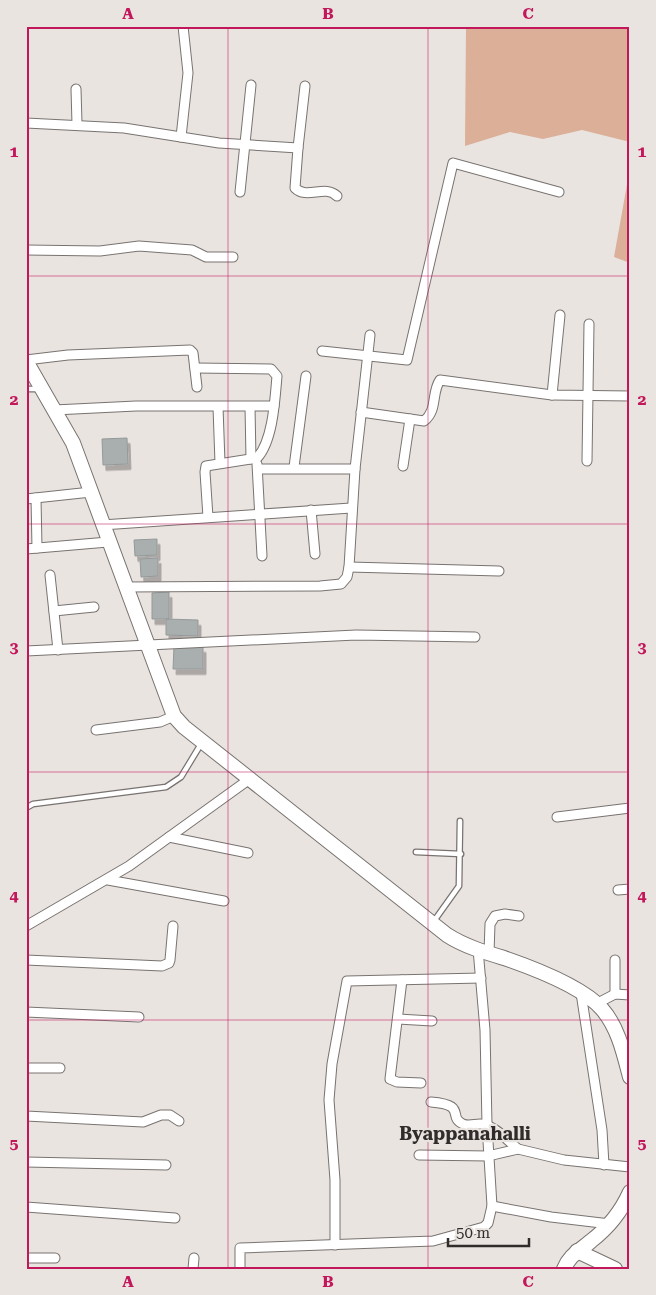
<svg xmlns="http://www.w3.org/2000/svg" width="656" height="1295" font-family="'Roboto Serif',serif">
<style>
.green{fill:#dbaf98}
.building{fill:#a9afaf;stroke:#939999;filter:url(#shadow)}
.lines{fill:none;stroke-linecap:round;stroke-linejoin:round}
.lane-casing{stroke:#787370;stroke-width:7}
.street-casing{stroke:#787370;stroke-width:11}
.secondary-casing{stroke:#787370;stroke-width:16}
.lane{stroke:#fff;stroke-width:4.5}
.street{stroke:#fff;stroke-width:9}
.secondary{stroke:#fff;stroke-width:14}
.grid{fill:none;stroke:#c2185b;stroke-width:1;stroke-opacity:0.55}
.labels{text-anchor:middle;stroke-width:4.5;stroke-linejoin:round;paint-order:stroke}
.quarter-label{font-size:18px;font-weight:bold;fill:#2f2c2b;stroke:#eae4e1}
.neatline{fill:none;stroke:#c2185b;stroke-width:2}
.grid-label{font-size:16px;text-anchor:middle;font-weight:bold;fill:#c2185b}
</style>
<defs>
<filter id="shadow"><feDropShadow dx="3" dy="5.5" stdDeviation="0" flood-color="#0004"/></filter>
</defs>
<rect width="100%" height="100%" fill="#eae4e1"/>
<!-- green -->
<g class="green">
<polygon points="466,26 630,26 630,142 582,130 543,139 510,132 465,146"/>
<polygon points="630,168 630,263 614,257"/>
</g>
<!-- building -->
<g class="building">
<polygon points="127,438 128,464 103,465 102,439"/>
<polygon points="157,539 157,555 135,556 134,540"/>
<polygon points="158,558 158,576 141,577 140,559"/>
<polygon points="169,592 169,619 152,619 152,593"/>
<polygon points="166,619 198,620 198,636 166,635"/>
<polygon points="174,646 203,647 203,669 173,669"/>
</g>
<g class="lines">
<!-- lane casing -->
<g class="lane-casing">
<g id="lane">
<polyline points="26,389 40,389"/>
<polyline points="26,808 33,804 166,787 181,777 201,744"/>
<polyline points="416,852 461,854"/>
<polyline points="434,921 459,886 460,821"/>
</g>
</g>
<!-- street casing -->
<g class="street-casing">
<g id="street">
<polyline points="76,89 77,124"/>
<path d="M 26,123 L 124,128 L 219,143 L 298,148 L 295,188 C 307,200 325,184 337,196"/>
<polyline points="181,137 188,73 183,26"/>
<polyline points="298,148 305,86"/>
<polyline points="240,192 251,85"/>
<polyline points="26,250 100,251 139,246 192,250 206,257 233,257"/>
<polyline points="322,351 407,360 453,163 559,192"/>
<polyline points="26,360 68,355 190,350 193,353 197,387"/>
<path d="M 195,368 L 271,369 L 277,376 C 275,399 273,441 257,458 L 206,466 L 205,472 L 208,517"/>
<polyline points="552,395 560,315"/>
<polyline points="218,407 220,463"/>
<polyline points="250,407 251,459"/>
<polyline points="54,410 136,406 274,406"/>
<path d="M 361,412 L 424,421 C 438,410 431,393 440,380 L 552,395 L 630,396"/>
<polyline points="587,461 589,324"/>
<polyline points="257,464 262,556"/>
<polyline points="403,466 410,419"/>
<polyline points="294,467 306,376"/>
<polyline points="258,469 355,469 370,335"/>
<polyline points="36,498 37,548"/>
<polyline points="26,499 91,492"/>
<polyline points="311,510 315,554"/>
<polyline points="102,525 351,508"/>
<polyline points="26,549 108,542"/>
<polyline points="349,567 499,571"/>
<polyline points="50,575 58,650"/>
<polyline points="125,587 320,586 341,584 347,577 349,567 355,469"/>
<polyline points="54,611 94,607"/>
<polyline points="26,651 356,635 475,637"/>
<polyline points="96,730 160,722 174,716"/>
<polyline points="557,817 630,808"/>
<polyline points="169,837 248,853"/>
<polyline points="108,880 224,901"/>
<polyline points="618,890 630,889"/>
<polyline points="26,926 129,866 251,778"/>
<polyline points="489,953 490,924 495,916 505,914 519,916"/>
<polyline points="26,960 162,966 169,963 170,960 173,926"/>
<polyline points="402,980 390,1079 397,1082 421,1083"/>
<polyline points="581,993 602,1130 604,1165"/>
<polyline points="615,994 615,960"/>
<polyline points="596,1004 615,994 630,995"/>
<polyline points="26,1012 139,1017"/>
<polyline points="398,1019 432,1021"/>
<polyline points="26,1068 60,1068"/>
<path d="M 431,1102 C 468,1105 447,1117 463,1124 C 470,1127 479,1122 486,1125 C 497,1128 509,1142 518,1149"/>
<polyline points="26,1116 143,1122 161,1115 170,1115 179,1121"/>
<polyline points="419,1155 488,1156 518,1149 564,1160 630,1167"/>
<polyline points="26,1162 166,1165"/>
<polyline points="492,1206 551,1217 610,1224"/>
<polyline points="26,1207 175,1218"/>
<polyline points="335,1245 335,1180 329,1100 332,1064 347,981 481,978"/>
<polyline points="26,1258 55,1258"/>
<polyline points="193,1269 194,1258"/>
<polyline points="240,1269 240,1248 433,1241 484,1227 488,1223 492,1206 487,1125 485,1030 478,949"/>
</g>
</g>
<!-- secondary casing -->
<g class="secondary-casing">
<g id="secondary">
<path d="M 26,361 L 73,443 L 174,716 L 184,727 L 447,935 C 464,946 484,952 504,958 C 533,968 582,986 602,1009 C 618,1027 624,1054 630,1077"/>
<polyline points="577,1251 615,1269"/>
<path d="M 564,1269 C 570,1254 580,1251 591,1241 C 608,1228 621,1212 630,1192"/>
</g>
</g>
<!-- lane -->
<use href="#lane" class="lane"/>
<!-- street -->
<use href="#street" class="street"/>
<!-- secondary -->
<use href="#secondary" class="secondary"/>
</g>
<!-- grid -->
<path class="grid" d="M 228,26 L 228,1269M 428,26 L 428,1269M 26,276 L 630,276M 26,524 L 630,524M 26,772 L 630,772M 26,1020 L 630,1020"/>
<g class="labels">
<!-- quarter labels -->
<g class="quarter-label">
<text x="465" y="1140">Byappanahalli</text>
</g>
</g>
<!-- border -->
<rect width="656" height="1295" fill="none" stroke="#eae4e1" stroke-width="55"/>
<!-- scale -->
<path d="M448 1238v8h81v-8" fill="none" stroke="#2f2c2b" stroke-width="2.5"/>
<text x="456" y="1238" font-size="15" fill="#2f2c2b" stroke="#eae4e1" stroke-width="4" paint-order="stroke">50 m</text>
<rect x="28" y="28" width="600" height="1240" class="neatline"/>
<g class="grid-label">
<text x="128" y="19">A</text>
<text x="328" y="19">B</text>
<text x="528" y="19">C</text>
<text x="14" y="157">1</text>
<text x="642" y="157">1</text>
<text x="14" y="405">2</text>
<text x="642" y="405">2</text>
<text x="14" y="653">3</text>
<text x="642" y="653">3</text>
<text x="14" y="901">4</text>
<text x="642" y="901">4</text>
<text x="14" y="1149">5</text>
<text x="642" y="1149">5</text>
<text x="128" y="1287">A</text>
<text x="328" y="1287">B</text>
<text x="528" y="1287">C</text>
</g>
</svg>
